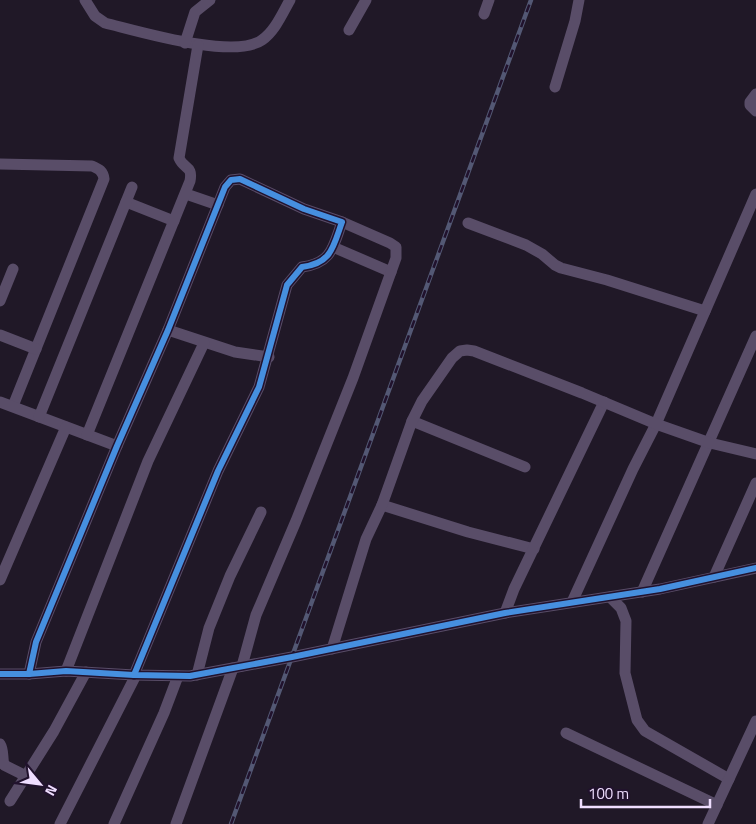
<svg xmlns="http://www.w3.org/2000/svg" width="756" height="824" font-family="'Titillium Web',sans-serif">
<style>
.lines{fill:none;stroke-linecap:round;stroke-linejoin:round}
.minor{stroke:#594d68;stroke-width:11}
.rail-casing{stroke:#535874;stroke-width:4.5}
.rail{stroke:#21122d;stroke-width:2.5;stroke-dasharray:8;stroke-linecap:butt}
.cycleway-casing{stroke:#21122d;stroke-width:9}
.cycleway{stroke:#468fdf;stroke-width:6}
</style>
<rect width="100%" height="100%" fill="#201827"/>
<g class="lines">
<!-- minor -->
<g class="minor">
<path d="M 85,0 L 95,16 L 105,23 C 138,31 234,60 262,40 C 275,31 282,14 290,0"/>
<polyline points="484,14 489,0"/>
<polyline points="349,30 366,0"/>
<polyline points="185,43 195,12 210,0"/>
<polyline points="555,87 575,21 579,0"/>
<polyline points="756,94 750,102 750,105 756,111"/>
<path d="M 0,164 L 92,166 C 99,169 103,171 104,179 L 13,406"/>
<polyline points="186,194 218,205"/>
<polyline points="126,202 174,221"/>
<polyline points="468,223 526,245 542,254 555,265 561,268 607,280 705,311"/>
<polyline points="333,247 391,272"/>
<polyline points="0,301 13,269"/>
<polyline points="168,330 235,352 269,357"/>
<polyline points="0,335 36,349"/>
<polyline points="0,402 117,446"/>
<polyline points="39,417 132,187"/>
<polyline points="412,421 525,467"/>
<path d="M 87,435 L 190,181 C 193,165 184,170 179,158 L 198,45"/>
<polyline points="382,505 468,532 534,549"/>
<polyline points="714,577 756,483"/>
<polyline points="0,580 66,427"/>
<polyline points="642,592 756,336"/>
<polyline points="610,597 621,608 626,621 625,673 637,720 645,731 729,779"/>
<polyline points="572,602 633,469 656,424 756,194"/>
<polyline points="505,613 514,589 604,402"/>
<polyline points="332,649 366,539 382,505 412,421 422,401 452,358 460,351 467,350 474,351 582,393 656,424 710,443 756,454"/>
<polyline points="242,666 256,615 296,521 353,378 396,258 396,247 390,243 342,222"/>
<polyline points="66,671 148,461 204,343"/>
<polyline points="0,674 29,674 66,671 134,675 190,676 292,657 505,613 660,589 756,568"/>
<path d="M 29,674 L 36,642 L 117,446 L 168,330 L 225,187 L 231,180 L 240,179 L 304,209 L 342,222 C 333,247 332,263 302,267 L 287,285 L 259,387 L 218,471 L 134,675"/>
<polyline points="197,675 209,628 230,576 261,512"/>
<polyline points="566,733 717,805"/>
<path d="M 0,744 C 4,750 2,758 4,765 L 26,776"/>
<polyline points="10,801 54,731 86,672"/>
<polyline points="60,824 136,675"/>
<polyline points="114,824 164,713 178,676"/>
<polyline points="176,824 233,668"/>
<polyline points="708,824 756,721"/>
</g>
<!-- rail casing -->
<g class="rail-casing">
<polyline id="rail" points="231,824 531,0"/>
</g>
<!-- rail -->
<use href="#rail" class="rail"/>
<!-- cycleway casing -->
<g class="cycleway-casing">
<g id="cycleway">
<polyline points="0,674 29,674 66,671 134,675 190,676 292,657 505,613 660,589 756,568"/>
<path d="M 29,674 L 36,642 L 117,446 L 168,330 L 225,187 L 231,180 L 240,179 L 304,209 L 342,222 C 333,247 332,263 302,267 L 287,285 L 259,387 L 218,471 L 134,675"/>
</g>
</g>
<!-- cycleway -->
<use href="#cycleway" class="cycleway"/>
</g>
<!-- north arrow -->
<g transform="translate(40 784) rotate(119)" stroke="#21122d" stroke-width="4" paint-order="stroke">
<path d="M0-4L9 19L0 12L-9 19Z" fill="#efdeff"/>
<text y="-8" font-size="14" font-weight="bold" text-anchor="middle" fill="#efdeff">N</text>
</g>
<!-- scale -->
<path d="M581 799v8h129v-8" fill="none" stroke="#efdeff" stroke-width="2.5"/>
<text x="588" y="799" font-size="15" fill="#efdeff" stroke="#21122d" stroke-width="4" paint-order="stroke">100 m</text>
</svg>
